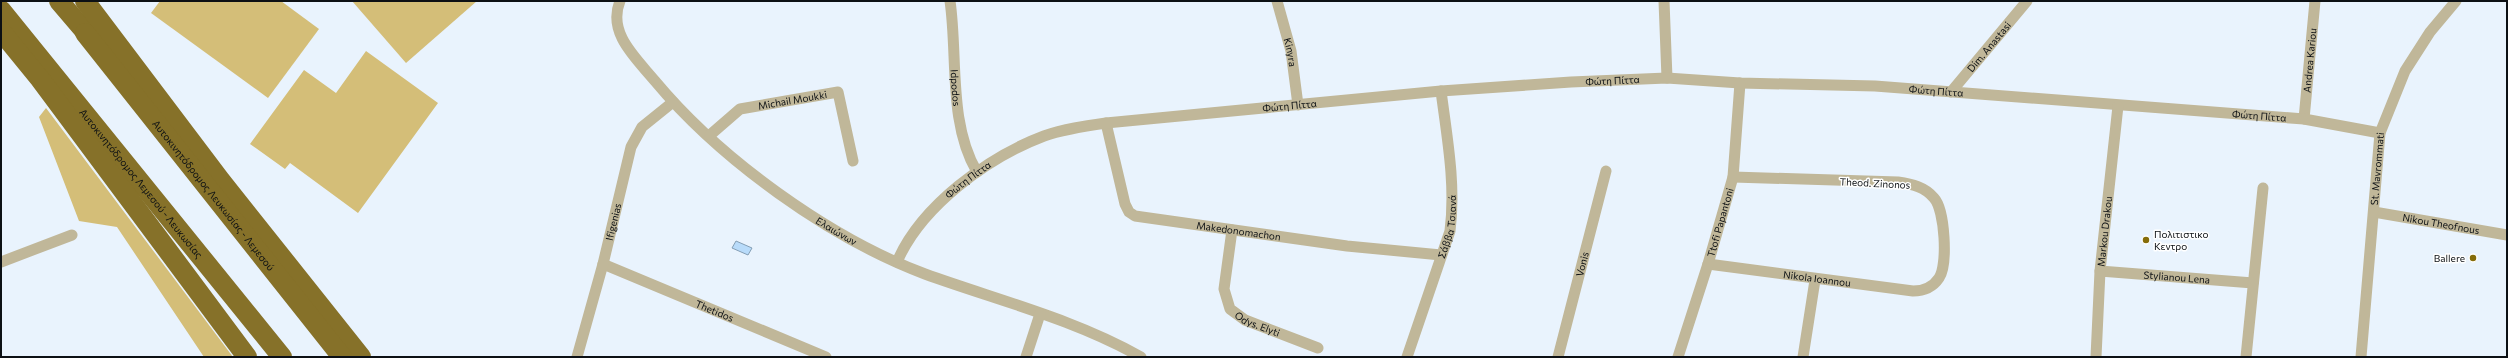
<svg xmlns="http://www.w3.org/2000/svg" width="2508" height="358" font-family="Commissioner,sans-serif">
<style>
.green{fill:#d4be78}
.water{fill:#b8dbfa;stroke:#849eb5}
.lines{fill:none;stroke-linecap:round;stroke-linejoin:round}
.minor{stroke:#c0b799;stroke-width:11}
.motorway{stroke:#867129;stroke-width:20}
.poi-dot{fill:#856c09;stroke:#fff;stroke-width:1.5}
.labels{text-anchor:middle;stroke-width:3;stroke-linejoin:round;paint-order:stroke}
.street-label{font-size:10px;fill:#0c1014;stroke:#fff}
.poi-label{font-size:10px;fill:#0c1014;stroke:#fff;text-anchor:start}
</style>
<rect width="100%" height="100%" fill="#e9f3fd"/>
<!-- green -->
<g class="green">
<polygon points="160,1 281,1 319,29 268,98 151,13"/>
<polygon points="352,1 477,1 406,63"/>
<polygon points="366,51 438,103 358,213 290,163 285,169 250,144 304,70 336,93"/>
<polygon points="46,108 233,357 204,357 117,227 79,221 39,117"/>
</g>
<!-- water -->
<polygon class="water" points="736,241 752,248 748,255 732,248"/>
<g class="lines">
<!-- minor -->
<g class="minor">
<path id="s1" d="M 620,1 C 607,33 636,58 655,81 C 720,159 829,238 925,274 C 997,300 1074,319 1141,357"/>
<path id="s2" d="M 950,1 C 958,56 948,123 977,172"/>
<path id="s3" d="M 1277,1 L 1291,51 L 1298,105"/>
<polyline points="1664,1 1667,78"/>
<path id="s4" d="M 1951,92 L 2027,1"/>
<path id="s5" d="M 2304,119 L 2315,1"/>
<path id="s6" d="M 1106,123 L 1125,204 L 1129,212 L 1135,216 L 1347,246 L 1441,255"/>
<path id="s7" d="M 710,135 L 740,109 L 838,92 L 853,161"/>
<path id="s8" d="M 2374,212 L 2507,235"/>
<path id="s9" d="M 1232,230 L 1224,289 L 1230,309 L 1245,320 L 1318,348"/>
<polyline points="1,262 72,235"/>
<path id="s10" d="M 897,262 C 921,206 988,157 1044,136 C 1064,129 1085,126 1106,123 L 1441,91 L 1571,82 L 1667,78 L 1740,83 L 1875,86 L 2304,119 L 2380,133"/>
<path id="s11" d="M 603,264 L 826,357"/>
<path id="s12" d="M 1708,264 L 1913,291 C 1923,291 1933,287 1939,278 C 1948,265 1945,210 1934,198 C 1925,187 1912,184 1898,182 L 1733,177"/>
<path id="s13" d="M 2100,271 L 2253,283"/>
<path id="s14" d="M 577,357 L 603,264 L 631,147 L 642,127 L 673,102"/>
<polyline points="1026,357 1040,314"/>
<path id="s15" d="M 1407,357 L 1450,231 C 1456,185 1447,137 1441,91"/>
<path id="s16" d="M 1558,357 L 1606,171"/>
<path id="s17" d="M 1678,357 L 1708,264 L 1733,177 L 1740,83"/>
<polyline points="1803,357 1815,280"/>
<path id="s18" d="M 2096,357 L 2100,271 L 2118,106"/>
<polyline points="2246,357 2263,188"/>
<path id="s19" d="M 2361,357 L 2380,133 L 2405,71 L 2430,32 L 2456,1"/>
</g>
<!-- motorway -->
<g class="motorway">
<polyline points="59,1 94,42"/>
<polyline points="85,1 221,181 361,357"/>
<path id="s20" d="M 1,10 L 282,357"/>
<polyline points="1,31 40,79 247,357"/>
<path id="s21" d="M 85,33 L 342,357"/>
</g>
</g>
<!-- markers -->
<g class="poi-dot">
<circle cx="2146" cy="240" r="4"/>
<circle cx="2473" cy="258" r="4"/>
</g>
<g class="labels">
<!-- street labels -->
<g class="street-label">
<text dy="4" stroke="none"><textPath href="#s4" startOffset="59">Dim. Anastasi</textPath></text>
<text dy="4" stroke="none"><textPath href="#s3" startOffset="53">Kinyra</textPath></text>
<text dy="4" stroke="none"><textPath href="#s5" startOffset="59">Andrea Kariou</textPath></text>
<text dy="4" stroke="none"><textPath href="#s10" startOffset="770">Φώτη Πίττα</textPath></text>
<text dy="4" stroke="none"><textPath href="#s2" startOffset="87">Idpodos</textPath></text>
<text dy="4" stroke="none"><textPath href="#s10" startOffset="1094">Φώτη Πίττα</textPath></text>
<text dy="4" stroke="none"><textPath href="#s7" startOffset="93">Michail Moukki</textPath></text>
<text dy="4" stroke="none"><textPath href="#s10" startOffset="446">Φώτη Πίττα</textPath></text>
<text dy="4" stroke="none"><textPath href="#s10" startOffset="1418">Φώτη Πίττα</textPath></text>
<text dy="4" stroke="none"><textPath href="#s19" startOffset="189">St. Mavrommati</textPath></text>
<text dy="4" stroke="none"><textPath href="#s10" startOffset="110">Φώτη Πίττα</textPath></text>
<text dy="4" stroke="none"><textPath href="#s20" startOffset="223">Αυτοκινητόδρομος Λεμεσού - Λευκωσίας</textPath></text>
<text transform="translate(1875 183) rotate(3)" y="4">Theod. Zinonos</text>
<text dy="4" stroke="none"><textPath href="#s21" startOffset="207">Αυτοκινητόδρομος Λευκωσίας - Λεμεσού</textPath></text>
<text dy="4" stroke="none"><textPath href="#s14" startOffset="140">Ifigenias</textPath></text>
<text dy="4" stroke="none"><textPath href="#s17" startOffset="141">Ttofi Papantoni</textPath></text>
<text dy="4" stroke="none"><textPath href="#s8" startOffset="68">Nikou Theofnous</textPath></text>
<text dy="4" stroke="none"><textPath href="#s15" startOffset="137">Σάββα Τσιανά</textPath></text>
<text dy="4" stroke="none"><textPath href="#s1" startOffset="329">Ελαιώνων</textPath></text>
<text dy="4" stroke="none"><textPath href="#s6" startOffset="204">Makedonomachon</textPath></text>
<text dy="4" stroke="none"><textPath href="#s18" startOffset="126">Markou Drakou</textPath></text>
<text dy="4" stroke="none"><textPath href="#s16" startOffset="96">Vonis</textPath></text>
<text dy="4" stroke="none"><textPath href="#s13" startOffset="77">Stylianou Lena</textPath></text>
<text dy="4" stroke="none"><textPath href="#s12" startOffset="110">Nikola Ioannou</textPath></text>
<text dy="4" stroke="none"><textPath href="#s11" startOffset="121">Thetidos</textPath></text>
<text dy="4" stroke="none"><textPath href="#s9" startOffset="112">Odys. Elyti</textPath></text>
</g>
<!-- poi labels -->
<g class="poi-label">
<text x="2154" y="238">Πολιτιστικο<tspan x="2154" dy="12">Κεντρο</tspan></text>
<text x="2465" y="262" text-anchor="end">Ballere</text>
</g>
</g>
<!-- border -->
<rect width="2508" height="358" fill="none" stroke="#0c1014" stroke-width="4"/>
</svg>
